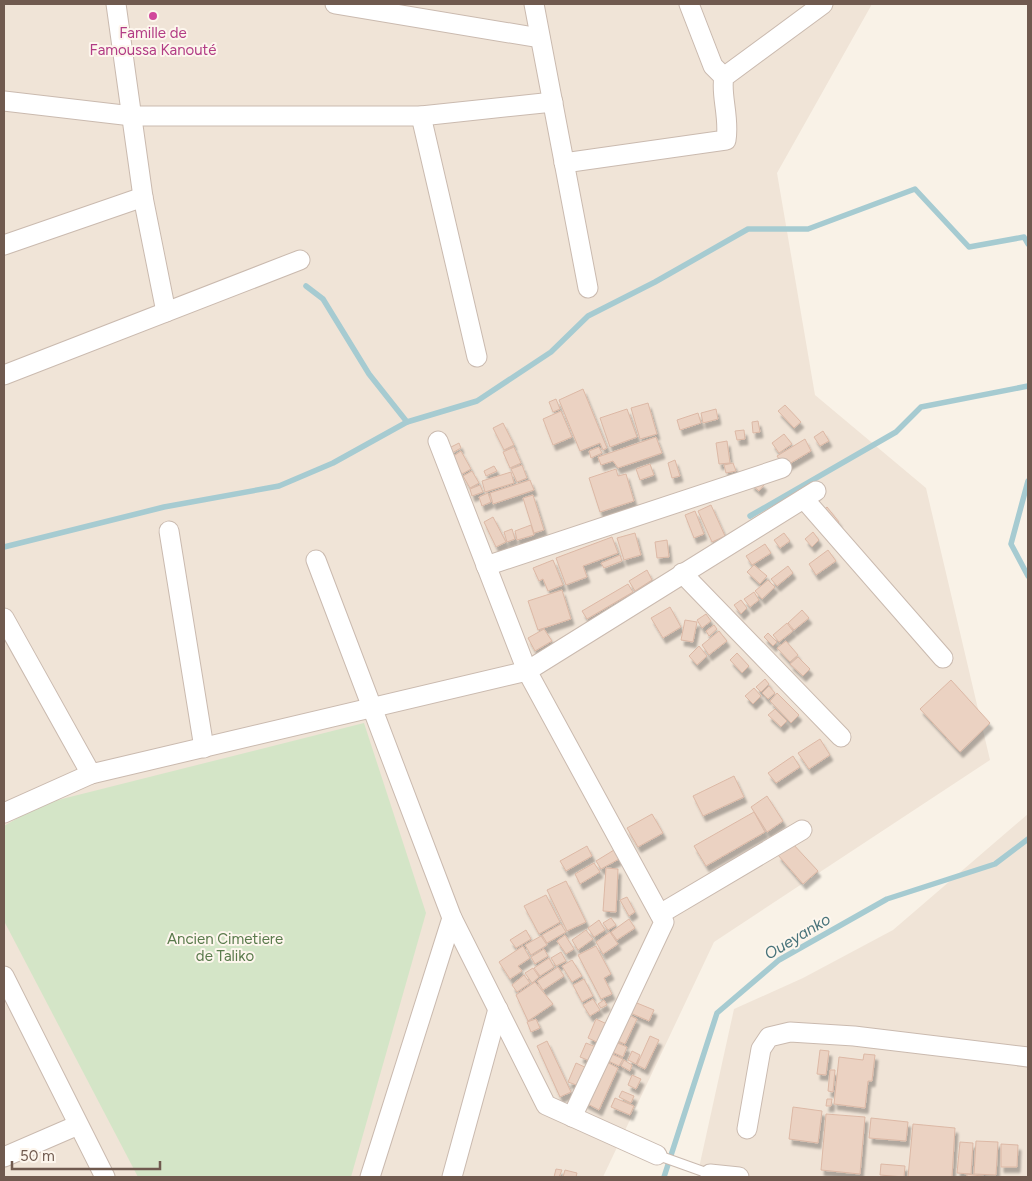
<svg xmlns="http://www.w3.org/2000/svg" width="1032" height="1181" font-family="Figtree,sans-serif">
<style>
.residential{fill:#f0e4d7}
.green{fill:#d4e5c7}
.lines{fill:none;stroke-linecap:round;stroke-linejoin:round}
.stream{stroke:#a6cbd1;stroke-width:5.5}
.building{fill:#ebd2c2;stroke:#dcb8a5;filter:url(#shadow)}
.lane-casing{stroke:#cabaaf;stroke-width:11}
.street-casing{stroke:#cabaaf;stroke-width:21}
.lane{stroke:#fff;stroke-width:9}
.street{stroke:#fff;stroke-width:19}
.hotel-dot{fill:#d1479c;stroke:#fdf6ed;stroke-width:2}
.labels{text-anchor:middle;stroke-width:4;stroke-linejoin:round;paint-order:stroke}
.hotel-label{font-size:15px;fill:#b23c85;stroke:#fdf6ed}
.park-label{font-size:15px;fill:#5a7a4c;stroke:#fdf6ed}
.water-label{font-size:16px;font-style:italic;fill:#48737a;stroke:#fdf6ed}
</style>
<defs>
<filter id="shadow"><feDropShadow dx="3" dy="5.5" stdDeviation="1" flood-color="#0004"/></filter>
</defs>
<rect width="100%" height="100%" fill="#f9f2e7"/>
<!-- residential -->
<g class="residential">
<polygon points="4,4 872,4 777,173 815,395 926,488 990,760 714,942 603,1177 4,1177"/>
<polygon points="1028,814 1028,1177 697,1177 734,1009 803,978 893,930"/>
</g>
<!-- green -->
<polygon class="green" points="364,723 426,913 351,1177 138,1177 4,921 4,826 42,804"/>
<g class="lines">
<!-- stream -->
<g class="stream">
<polyline points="306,286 323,299 369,374 407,422"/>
<polyline points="1028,481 1011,544 1028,576"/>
<polyline points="750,516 896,432 921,407 1028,386"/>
<polyline points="4,547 164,507 279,486 333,463 407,422 477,401 551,352 588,316 655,282 748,229 808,229 915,189 969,247 1024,237 1028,244"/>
<polyline points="664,1177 717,1013 779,960 887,899 995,864 1028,839"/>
</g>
</g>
<!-- building -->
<g class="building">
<polygon points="583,389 607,448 603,450 600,443 580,451 559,400"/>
<polygon points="556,399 560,409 553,412 549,402"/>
<polygon points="648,403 657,434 640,439 631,408"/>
<polygon points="785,405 801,422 794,428 778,411"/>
<polygon points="627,409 637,437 610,447 600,418"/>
<polygon points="716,409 718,419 703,423 701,413"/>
<polygon points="561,411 572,437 553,445 543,419"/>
<polygon points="698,413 701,423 680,430 677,420"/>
<polygon points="758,421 760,432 753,433 752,422"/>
<polygon points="503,423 514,445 504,450 493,428"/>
<polygon points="744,430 745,439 737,440 735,431"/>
<polygon points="823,431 829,441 820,446 814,437"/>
<polygon points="784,434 792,444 779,453 772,443"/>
<polygon points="656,437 662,453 618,468 613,461 601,465 598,457"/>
<polygon points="805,439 811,451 784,467 777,456"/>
<polygon points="727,441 730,463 719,464 716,443"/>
<polygon points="459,443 461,448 452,453 449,448"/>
<polygon points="514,447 521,463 510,468 503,452"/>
<polygon points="599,447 602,453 591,458 589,451"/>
<polygon points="461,451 471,469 462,474 452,457"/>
<polygon points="675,460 680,476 672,478 668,463"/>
<polygon points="733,463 736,471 726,473 724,465"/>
<polygon points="650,464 654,475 640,480 636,469"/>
<polygon points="522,465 527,478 517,482 511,469"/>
<polygon points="494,466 497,471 486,476 484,471"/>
<polygon points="616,469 618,476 626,474 634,501 600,512 589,478"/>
<polygon points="472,471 479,483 470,488 463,476"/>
<polygon points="511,472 514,483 485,492 482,481"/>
<polygon points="756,478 764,485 759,491 751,484"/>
<polygon points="530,480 534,490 493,504 490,493"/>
<polygon points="480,485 483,492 472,496 470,489"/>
<polygon points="488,493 491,502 482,506 479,497"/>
<polygon points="533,495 544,530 534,533 523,498"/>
<polygon points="711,505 725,536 712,542 698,511"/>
<polygon points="827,507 839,522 833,528 820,513"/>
<polygon points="695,511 704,534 694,538 685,515"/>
<polygon points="493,517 506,542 496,547 484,522"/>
<polygon points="531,525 534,535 517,540 515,531"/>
<polygon points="512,529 515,539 507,542 504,532"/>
<polygon points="813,532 819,540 812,547 805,539"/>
<polygon points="635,533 641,555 624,560 617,538"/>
<polygon points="784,533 790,541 780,548 774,540"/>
<polygon points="612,537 618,553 583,566 587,577 566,585 556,558"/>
<polygon points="667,540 669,557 657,558 655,542"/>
<polygon points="765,544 771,553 752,565 746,556"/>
<polygon points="828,550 836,561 816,575 809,564"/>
<polygon points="620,555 622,561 604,568 601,563"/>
<polygon points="553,560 563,585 548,591 543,579 539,581 533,568"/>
<polygon points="754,565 767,576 760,584 747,572"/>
<polygon points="788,566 793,573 777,586 771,579"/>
<polygon points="647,570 652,580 635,591 629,581"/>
<polygon points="768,580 775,587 762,599 755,591"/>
<polygon points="628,584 633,592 587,619 582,611"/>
<polygon points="562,590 571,619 538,630 528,601"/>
<polygon points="754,592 759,600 750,607 744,599"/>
<polygon points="741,600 747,608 741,614 734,605"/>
<polygon points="670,607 681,627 663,638 651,618"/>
<polygon points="802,610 809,618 794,630 788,623"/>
<polygon points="706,614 711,621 702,628 697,620"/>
<polygon points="685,620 697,622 693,642 681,640"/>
<polygon points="787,623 793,631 779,642 773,635"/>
<polygon points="714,625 717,629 709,636 706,631"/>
<polygon points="544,629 552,641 535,651 528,638"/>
<polygon points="719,631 727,641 709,655 702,645"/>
<polygon points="768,633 777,642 773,646 764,637"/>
<polygon points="786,641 798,655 790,662 777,648"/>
<polygon points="699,646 707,656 697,665 689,656"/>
<polygon points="737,653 749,666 742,673 730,660"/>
<polygon points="798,657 810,669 803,676 790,664"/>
<polygon points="765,679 769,684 761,692 756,687"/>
<polygon points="951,680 990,723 960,752 920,709"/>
<polygon points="769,686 775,693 768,699 762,693"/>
<polygon points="754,688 761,696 753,704 745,696"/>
<polygon points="777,693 799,715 791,723 770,701"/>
<polygon points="775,709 787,721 781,727 768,715"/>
<polygon points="820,739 830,755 809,769 798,753"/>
<polygon points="793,756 800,767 776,783 768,773"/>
<polygon points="734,776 744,797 703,816 693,796"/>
<polygon points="767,796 783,821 767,832 751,807"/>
<polygon points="754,812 765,832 706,866 694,846"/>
<polygon points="652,814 663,833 638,847 627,828"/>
<polygon points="792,843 818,871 803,884 778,855"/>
<polygon points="587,846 592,856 566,871 560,861"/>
<polygon points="614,850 619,859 601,869 596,861"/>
<polygon points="594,863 600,872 580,884 575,874"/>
<polygon points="606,868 618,869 616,912 603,911"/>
<polygon points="566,881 586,922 567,931 547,890"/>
<polygon points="546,895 560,922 539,934 524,906"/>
<polygon points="627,897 635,912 629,916 620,900"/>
<polygon points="611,918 616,925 608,930 603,923"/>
<polygon points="629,919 635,928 617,940 611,932"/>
<polygon points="599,920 605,930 594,937 588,928"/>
<polygon points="561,924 566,932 547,943 542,935"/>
<polygon points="526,930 531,939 516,948 510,940"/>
<polygon points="586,930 593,939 578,950 572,940"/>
<polygon points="610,932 618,944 603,954 596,942"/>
<polygon points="565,935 574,949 566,954 557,941"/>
<polygon points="541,936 547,945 531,955 525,945"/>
<polygon points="523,946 530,958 518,966 522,971 510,979 499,962"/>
<polygon points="596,946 611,974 604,978 612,994 601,999 578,955"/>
<polygon points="544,949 548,956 535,964 531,957"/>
<polygon points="561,952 566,961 556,966 551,958"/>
<polygon points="549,958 554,967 540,976 534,968"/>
<polygon points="572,960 582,976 572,982 562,966"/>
<polygon points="558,967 564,976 543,990 537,981"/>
<polygon points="533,968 539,977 532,983 525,973"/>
<polygon points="524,975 530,983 517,992 512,985"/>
<polygon points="584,979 593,996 582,1002 573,985"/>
<polygon points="535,982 553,1004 528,1021 516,995"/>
<polygon points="593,999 600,1010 590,1016 583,1005"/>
<polygon points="604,1000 607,1005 601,1008 598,1004"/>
<polygon points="632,1001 654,1010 649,1021 628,1012"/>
<polygon points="625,1013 637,1019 625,1044 613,1039"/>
<polygon points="536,1019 540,1028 531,1032 527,1022"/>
<polygon points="596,1019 607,1024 599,1043 588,1038"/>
<polygon points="650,1036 659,1040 645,1069 637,1065"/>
<polygon points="547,1041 571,1092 560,1097 537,1046"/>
<polygon points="613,1041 627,1047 623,1057 608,1050"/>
<polygon points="586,1043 596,1047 590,1061 580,1057"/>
<polygon points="820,1050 829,1051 826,1075 817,1074"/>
<polygon points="632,1051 640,1055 636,1064 628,1060"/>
<polygon points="607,1052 623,1059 619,1066 604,1059"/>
<polygon points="864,1054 875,1055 872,1081 868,1081 865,1108 834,1104 839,1057 863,1060"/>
<polygon points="603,1060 618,1068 599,1110 584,1102"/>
<polygon points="624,1060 632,1065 630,1071 621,1066"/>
<polygon points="576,1063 587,1068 579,1086 568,1082"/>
<polygon points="830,1070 835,1070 833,1092 828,1091"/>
<polygon points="632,1075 641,1079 636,1089 628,1085"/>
<polygon points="622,1091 634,1096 631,1103 619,1097"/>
<polygon points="615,1098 634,1106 630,1115 611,1107"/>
<polygon points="827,1099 832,1099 831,1106 826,1106"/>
<polygon points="793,1107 822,1111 818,1143 789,1139"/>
<polygon points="826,1114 865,1117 860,1174 821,1170"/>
<polygon points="871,1118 908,1122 906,1141 869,1138"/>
<polygon points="913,1124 955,1128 952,1177 908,1177"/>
<polygon points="976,1141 998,1142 996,1175 974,1174"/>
<polygon points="960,1142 973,1143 971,1174 957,1173"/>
<polygon points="1001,1144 1018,1145 1017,1167 1001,1167"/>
<polygon points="881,1164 905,1166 904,1177 880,1175"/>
<polygon points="556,1169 562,1170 559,1177 554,1177"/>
<polygon points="565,1170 577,1173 576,1177 563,1177"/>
<polygon points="967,1174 988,1177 967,1177"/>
</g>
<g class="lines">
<!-- lane casing -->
<g class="lane-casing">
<polyline id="lane" points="657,1155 710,1174"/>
</g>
<!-- street casing -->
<g class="street-casing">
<g id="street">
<polyline points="116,4 143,197 166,312"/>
<polyline points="335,4 540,38"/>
<polyline points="534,4 588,288"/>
<polyline points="689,4 713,66 724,77"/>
<polyline points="4,101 132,116 421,116 553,102"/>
<polyline points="421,116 477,357"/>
<path d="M 564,163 L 726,140 C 730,118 720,93 724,77 L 823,4"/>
<polyline points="4,245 143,197"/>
<polyline points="4,375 300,260"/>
<polyline points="438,441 527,671 664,922 572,1117"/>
<polyline points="804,499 943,658"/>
<polyline points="169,531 204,748"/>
<polyline points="316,560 452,918 546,1105 657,1155"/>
<polyline points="486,566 782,468"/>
<polyline points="682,573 841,737"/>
<polyline points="4,618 91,774"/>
<polyline points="4,813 91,774 527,671 816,491"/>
<polyline points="660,914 802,830"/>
<polyline points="4,976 105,1177"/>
<polyline points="747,1129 761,1049 769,1037 790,1032 854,1036 1028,1057"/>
<polyline points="4,1157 78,1125"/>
<polyline points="710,1174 739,1177"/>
<polyline points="370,1177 452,918"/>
<polyline points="452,1177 498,1009"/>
</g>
</g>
<!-- lane -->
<use href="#lane" class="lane"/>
<!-- street -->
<use href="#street" class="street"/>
</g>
<!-- markers -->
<circle class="hotel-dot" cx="153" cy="16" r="5"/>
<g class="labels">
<!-- hotel labels -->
<g class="hotel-label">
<text x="153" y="38">Famille de<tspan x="153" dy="17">Famoussa Kanouté</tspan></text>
</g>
<!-- park labels -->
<g class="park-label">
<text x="225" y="944">Ancien Cimetiere<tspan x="225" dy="17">de Taliko</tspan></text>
</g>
<!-- water labels -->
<g class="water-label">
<text transform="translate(797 936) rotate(-31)" y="6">Oueyanko</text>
</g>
</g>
<!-- border -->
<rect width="1032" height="1181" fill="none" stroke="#705a4f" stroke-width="10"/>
<!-- scale -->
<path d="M12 1161v8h148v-8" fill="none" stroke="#705a4f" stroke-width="2.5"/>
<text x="20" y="1161" font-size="15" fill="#705a4f" stroke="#fdf6ed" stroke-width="4" paint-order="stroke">50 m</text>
</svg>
